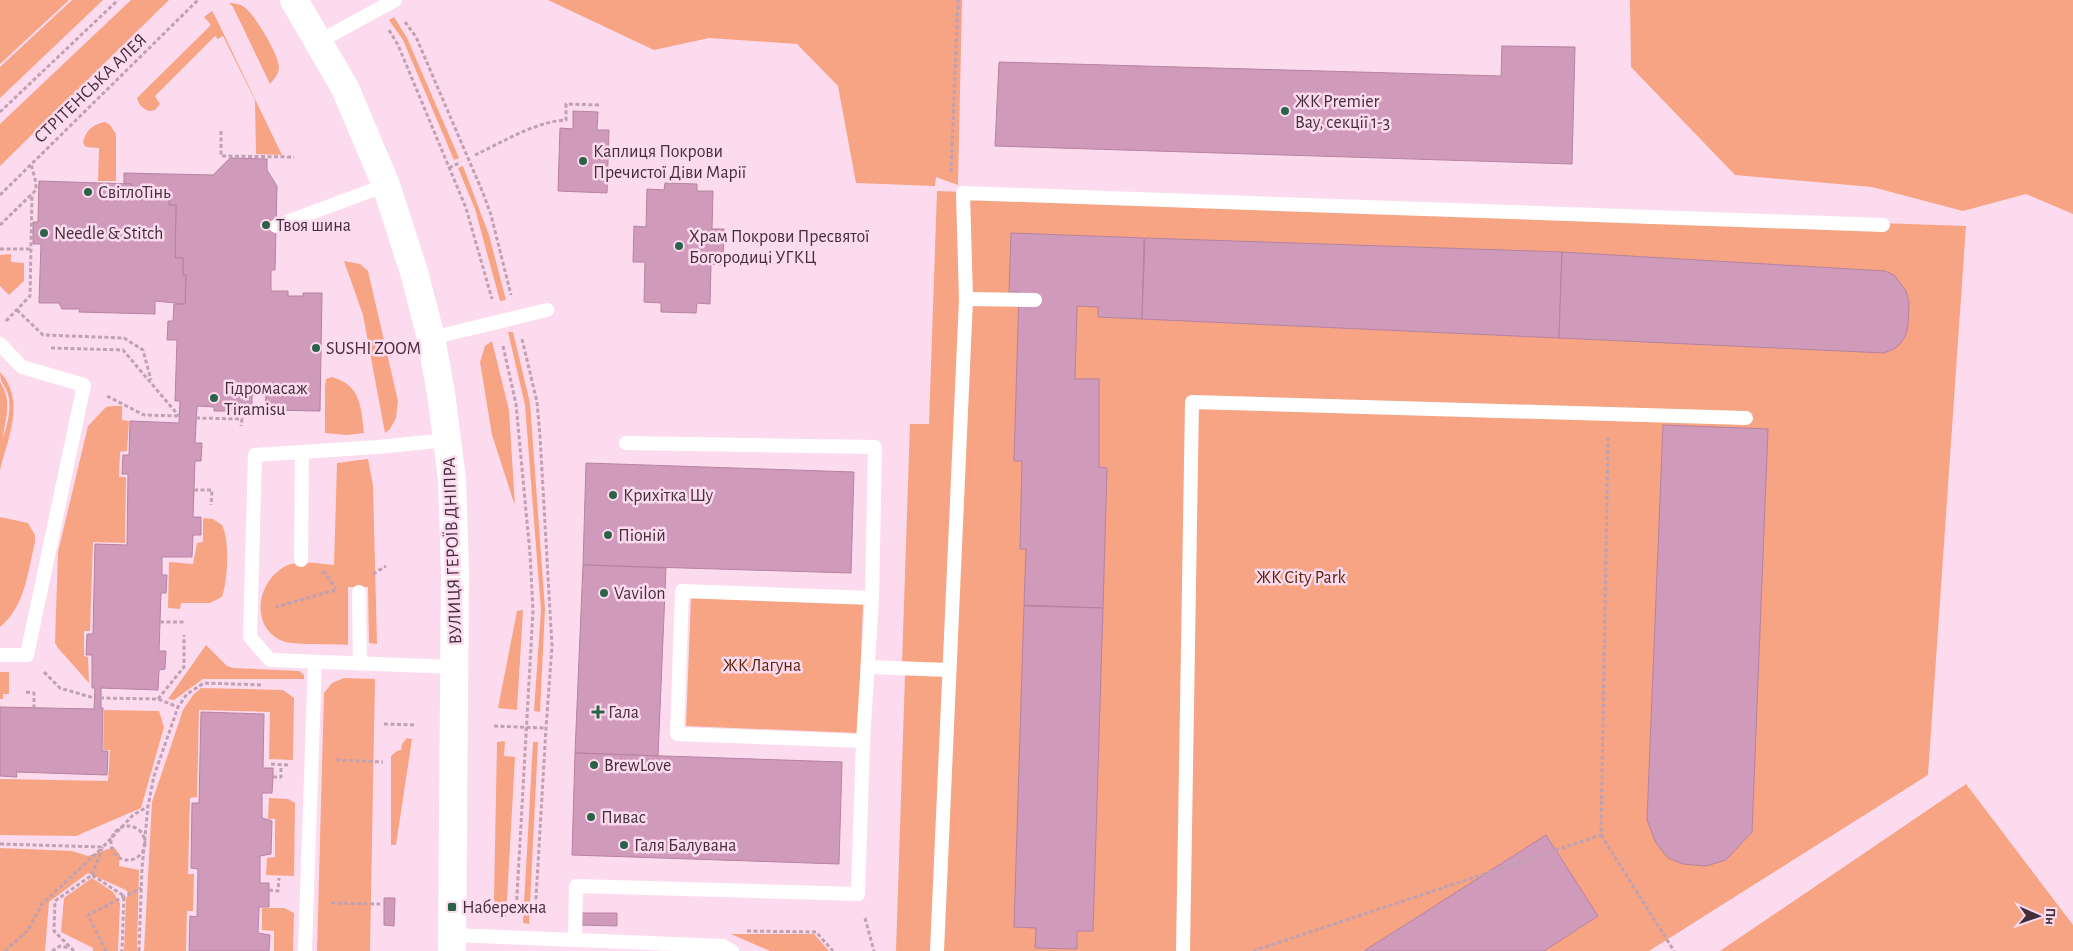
<svg xmlns="http://www.w3.org/2000/svg" width="2073" height="951" font-family="'Alegreya Sans',sans-serif">
<style>
.green{fill:#f6a483}
.building{fill:#d09bbb;stroke:#b682a1}
.lines{fill:none;stroke-linecap:round;stroke-linejoin:round}
.path{stroke:#bfa1b2;stroke-width:3;stroke-dasharray:4 2.5;stroke-linecap:butt}
.service{stroke:#fff;stroke-width:14}
.secondary{stroke:#fff;stroke-width:28}
.poi-dot{fill:#2b624a;stroke:#fddbef;stroke-width:2}
.labels{text-anchor:middle;stroke-width:5;stroke-linejoin:round;paint-order:stroke}
.street-label{font-size:18px;fill:#442e3b;stroke:#fddbef}
.poi-label{font-size:18px;fill:#442e3b;stroke:#fddbef;text-anchor:start}
.park-label{font-size:18px;fill:#5c2307;stroke:#fddbef}
</style>
<rect width="100%" height="100%" fill="#fddbef"/>
<!-- green -->
<g class="green">
<polygon points="0,0 69,0 0,64"/>
<polygon points="72,0 103,0 0,98 0,67"/>
<polygon points="131,0 169,0 0,166 0,124"/>
<polygon points="548,0 962,0 958,185 936,177 935,186 856,183 838,86 797,44 709,38 654,50"/>
<polygon points="1630,0 2073,0 2073,214 2026,194 1963,211 1872,187 1735,175 1631,67"/>
<path d="M 229,3 C 234,3 240,4 244,7 C 254,13 279,55 279,67 C 279,74 274,79 270,84 L 233,7 Z"/>
<path d="M 212,11 L 216,18 L 282,155 L 256,154 L 255,100 L 223,36 L 218,39 L 215,36 L 155,96 L 160,104 L 155,110 L 149,111 C 143,109 139,105 137,98 L 211,25 L 204,17 Z"/>
<polygon points="394,17 407,38 459,158 454,160 403,40 389,20"/>
<path d="M 105,122 L 110,125 L 116,134 L 116,181 L 98,181 L 99,148 L 86,147 L 83,143 C 85,131 93,124 105,122 Z"/>
<polygon points="463,166 489,235 506,300 500,301 475,209 458,168"/>
<polygon points="937,191 1966,226 1928,775 1649,951 896,951 905,675 921,675 902,663 910,424 929,424"/>
<polygon points="11,254 11,262 24,263 24,281 9,295 0,286 0,255"/>
<polygon points="344,261 360,264 368,271 398,401 396,418 390,429 385,433 363,315"/>
<polygon points="508,332 513,332 530,403 545,609 540,712 534,711 541,610 525,405"/>
<polygon points="492,341 509,410 515,506 492,435 480,362 485,346"/>
<path d="M 0,372 C 26,400 8,438 0,470 L 0,382 C 13,401 5,418 3,438 C 7,426 12,408 8,394 C 5,385 0,383 0,372 Z"/>
<path d="M 332,377 C 361,385 361,407 364,433 L 347,435 L 325,433 L 325,386 L 326,379 Z"/>
<polygon points="112,406 122,406 122,420 129,421 127,451 120,452 119,477 126,477 125,543 93,542 90,631 84,631 84,656 88,657 89,683 58,648 55,643 58,552 88,426 106,407"/>
<path d="M 368,459 L 373,485 L 377,644 L 369,643 L 368,587 L 348,587 L 348,645 C 333,644 298,645 286,642 C 248,630 256,579 288,565 C 302,560 320,564 334,565 L 337,463 Z"/>
<path d="M 0,517 L 28,523 L 35,535 L 35,542 C 28,571 25,607 0,627 Z"/>
<path d="M 203,518 L 213,519 L 222,525 C 230,541 228,580 222,597 L 210,603 L 181,603 L 180,609 L 168,608 L 169,562 L 193,564 L 197,543 L 203,542 Z"/>
<polygon points="691,598 863,604 858,733 686,726"/>
<polygon points="523,610 517,710 498,708 517,611"/>
<polygon points="206,645 227,666 233,668 299,671 304,675 304,679 203,679 174,700 168,699"/>
<polygon points="0,672 9,672 9,694 3,694 3,699 0,699"/>
<polygon points="344,678 375,679 370,951 317,951 324,693 332,683"/>
<polygon points="201,688 283,690 294,698 293,760 269,759 270,712 199,710 197,797 190,798 188,874 194,874 193,911 187,911 186,951 144,951 152,802 183,710 193,695"/>
<polygon points="104,710 159,711 164,727 141,808 76,836 0,835 0,779 108,781 110,750 103,750"/>
<polygon points="407,738 412,739 396,845 391,845 391,756 397,751 401,750 402,744"/>
<polygon points="505,741 504,756 515,757 506,917 497,911 494,899 497,742"/>
<polygon points="533,742 538,742 529,924 523,923"/>
<polygon points="1966,784 2073,925 2073,951 1720,951"/>
<polygon points="269,798 288,799 295,803 294,876 266,875 267,858 275,857 275,819 268,819"/>
<polygon points="114,847 120,855 119,866 139,870 137,951 124,951 126,898 129,894 126,890 88,873 49,902 45,951 0,951 0,848 72,851 88,856"/>
<polygon points="92,878 113,892 120,903 118,951 93,951 93,948 61,932 64,898"/>
<polygon points="262,908 284,908 294,913 293,951 274,951 274,931 262,930"/>
<polygon points="731,934 814,934 829,951 770,951"/>
</g>
<!-- building -->
<g class="building">
<polygon points="1502,46 1575,47 1572,164 995,146 999,62 1501,76"/>
<polygon points="573,111 598,112 597,130 609,130 607,193 558,191 560,128 573,129"/>
<polygon points="230,158 267,159 267,170 277,186 275,270 271,270 271,291 288,291 288,296 303,296 303,293 322,293 320,411 265,410 266,395 252,395 252,411 214,411 214,407 197,406 195,443 202,443 201,461 195,461 193,517 201,517 201,535 193,535 192,557 162,557 162,575 167,575 166,593 161,593 159,651 166,651 165,669 159,670 158,690 101,688 101,708 103,708 102,751 108,751 107,775 16,772 17,777 0,776 0,707 94,709 95,688 92,688 92,655 86,655 87,634 93,634 95,544 127,545 128,474 122,474 123,455 129,455 130,421 179,423 180,401 175,401 177,340 167,340 168,321 173,321 174,304 185,304 186,275 183,275 183,258 175,258 176,205 169,205 169,198 153,197 153,193 132,192 132,184 124,184 124,173 213,175"/>
<polygon points="39,181 132,184 132,192 153,193 153,197 169,198 169,205 176,205 175,258 183,258 183,275 186,275 185,304 155,301 155,314 79,312 80,309 62,309 59,303 39,303 41,244 33,244 33,222 38,222"/>
<polygon points="665,183 697,184 697,191 713,191 712,229 724,229 723,265 711,264 710,304 697,303 696,313 661,312 661,303 644,302 645,262 633,262 634,226 646,227 647,189 664,190"/>
<polygon points="1011,233 1144,238 1142,319 1098,317 1098,307 1077,306 1075,379 1099,379 1099,467 1107,468 1103,608 1024,605 1026,549 1020,549 1022,461 1014,461 1019,292 1009,292"/>
<polygon points="1145,238 1562,252 1559,338 1142,319"/>
<polygon points="1562,252 1885,271 1894,275 1906,291 1909,302 1908,325 1906,335 1900,344 1894,349 1884,353 1559,338"/>
<polygon points="1663,425 1768,429 1752,832 1726,860 1706,866 1683,864 1668,858 1656,843 1647,820"/>
<polygon points="586,463 854,472 851,573 583,565"/>
<polygon points="583,565 666,568 658,756 575,753"/>
<polygon points="1024,606 1103,608 1093,931 1077,931 1077,949 1035,948 1036,928 1014,927"/>
<polygon points="201,712 264,714 263,768 273,768 273,777 272,793 262,793 262,818 272,821 271,854 260,856 260,883 269,883 269,907 259,907 258,933 270,935 269,951 189,951 190,916 197,917 198,869 191,868 192,803 199,803"/>
<polygon points="575,753 842,762 839,864 572,855"/>
<polygon points="1546,835 1598,916 1544,951 1364,951"/>
<polygon points="384,898 395,898 394,926 384,925"/>
<polygon points="579,913 617,913 617,926 579,925"/>
</g>
<g class="lines">
<!-- path -->
<g class="path">
<polyline points="405,22 416,37 483,193 491,215 511,295"/>
<polyline points="389,30 398,45 466,208 492,299"/>
<polyline points="0,112 118,0"/>
<polyline points="221,131 221,156 294,157"/>
<path d="M 475,155 C 503,142 534,122 566,120 L 566,104 L 599,105"/>
<polyline points="449,168 461,162"/>
<polyline points="951,172 958,0"/>
<polyline points="0,195 198,0"/>
<polyline points="0,225 36,190 36,183 31,164"/>
<polyline points="0,249 31,249"/>
<polyline points="17,310 43,335 124,338 143,350 151,380"/>
<polyline points="6,321 30,296 32,194"/>
<polyline points="522,339 537,402 540,436 552,646 546,728 535,915"/>
<polyline points="503,346 516,404 530,554 533,611 516,913"/>
<polyline points="51,348 123,350 179,416"/>
<polyline points="107,396 144,415 179,416"/>
<polyline points="196,418 242,419 241,426"/>
<polyline points="194,490 212,490 211,505"/>
<polyline points="323,571 336,588"/>
<polyline points="373,574 386,566"/>
<polyline points="275,607 336,590"/>
<polyline points="160,622 184,622"/>
<polyline points="44,672 60,688 94,698"/>
<polyline points="26,692 34,693 34,708"/>
<polyline points="100,698 158,699 178,707"/>
<polyline points="158,699 184,667 184,635"/>
<polyline points="384,724 416,725"/>
<polyline points="494,726 546,728"/>
<polyline points="336,760 383,762"/>
<polyline points="271,764 288,765"/>
<polyline points="273,777 281,777 281,765"/>
<circle cx="128" cy="843" r="17"/>
<polyline points="1601,835 1674,951"/>
<polyline points="0,844 103,847 133,815 147,807"/>
<polyline points="92,875 102,849"/>
<polyline points="269,890 278,891 279,878"/>
<polyline points="331,903 380,904"/>
<polyline points="865,918 874,951"/>
<polyline points="747,931 816,932 833,951"/>
<polyline points="5,951 28,930 42,904 103,847"/>
<polyline points="52,951 60,946 70,948"/>
<polyline points="74,951 54,931 55,901 92,875 124,896 122,951"/>
<polyline points="106,951 88,915 141,888"/>
<polyline points="139,951 142,868 148,806 154,776 178,707 187,694 204,683 263,685"/>
<polyline points="1253,951 1601,835 1608,438"/>
</g>
<!-- service -->
<g class="service">
<polyline points="318,42 395,0"/>
<polyline points="276,226 386,185"/>
<polyline points="966,299 1035,300"/>
<polyline points="431,338 547,310"/>
<polyline points="0,344 22,367 84,385 27,655 0,655"/>
<polyline points="447,440 378,447 255,455 250,637 270,660 456,667"/>
<polyline points="301,560 302,452"/>
<polyline points="359,592 360,664"/>
<polyline points="868,667 949,670"/>
<polyline points="863,741 872,598"/>
<polyline points="452,935 723,946 732,951"/>
<polyline points="575,940 576,886 858,894 863,741 677,734 682,591 872,598 875,447 626,443"/>
<polyline points="305,951 315,662"/>
<polyline points="937,951 966,299 963,193 1883,225"/>
<polyline points="1183,951 1192,402 1746,418"/>
</g>
<!-- secondary -->
<polyline class="secondary" points="294,0 345,88 386,185 414,272 431,338 441,393 452,479 455,572 452,951"/>
</g>
<!-- markers -->
<g class="poi-dot">
<circle cx="1285" cy="111" r="5"/>
<circle cx="583" cy="161" r="5"/>
<circle cx="88" cy="192" r="5"/>
<circle cx="266" cy="225" r="5"/>
<circle cx="44" cy="233" r="5"/>
<circle cx="679" cy="246" r="5"/>
<circle cx="316" cy="348" r="5"/>
<circle cx="214" cy="398" r="5"/>
<circle cx="613" cy="495" r="5"/>
<circle cx="608" cy="535" r="5"/>
<circle cx="604" cy="593" r="5"/>
<path d="M595.5 704.5h5v5h5v5h-5v5h-5v-5h-5v-5h5z"/>
<circle cx="594" cy="765" r="5"/>
<circle cx="591" cy="817" r="5"/>
<circle cx="624" cy="845" r="5"/>
<rect x="447" y="902" width="10" height="10" rx="2.5"/>
</g>
<g class="labels">
<!-- street labels -->
<g class="street-label">
<text transform="translate(90 88) rotate(-44)" y="6">СТРІТЕНСЬКА АЛЕЯ</text>
<text transform="translate(452 551) rotate(-92)" y="6">ВУЛИЦЯ ГЕРОЇВ ДНІПРА</text>
</g>
<!-- poi labels -->
<g class="poi-label">
<text x="1295" y="107">ЖК Premier<tspan x="1295" dy="21">Bay, секції 1-3</tspan></text>
<text x="593" y="157">Каплиця Покрови<tspan x="593" dy="21">Пречистої Діви Марії</tspan></text>
<text x="98" y="198">СвітлоТінь</text>
<text x="276" y="231">Твоя шина</text>
<text x="54" y="239">Needle &amp; Stitch</text>
<text x="689" y="242">Храм Покрови Пресвятої<tspan x="689" dy="21">Богородиці УГКЦ</tspan></text>
<text x="326" y="354">SUSHI ZOOM</text>
<text x="224" y="394">Гідромасаж<tspan x="224" dy="21">Tiramisu</tspan></text>
<text x="623" y="501">Крихітка Шу</text>
<text x="618" y="541">Піоній</text>
<text x="614" y="599">Vavilon</text>
<text x="608" y="718">Гала</text>
<text x="604" y="771">BrewLove</text>
<text x="601" y="823">Пивас</text>
<text x="634" y="851">Галя Балувана</text>
<text x="462" y="913">Набережна</text>
</g>
<!-- park labels -->
<g class="park-label">
<text x="1301" y="583">ЖК City Park</text>
<text x="762" y="671">ЖК Лагуна</text>
</g>
</g>
<!-- north arrow -->
<g transform="translate(2038 916) rotate(92)" stroke="#fddbef" stroke-width="4" paint-order="stroke">
<path d="M0-4L9 19L0 12L-9 19Z" fill="#442e3b"/>
<text y="-8" font-size="14" font-weight="bold" text-anchor="middle" fill="#442e3b">Пн</text>
</g>
</svg>
